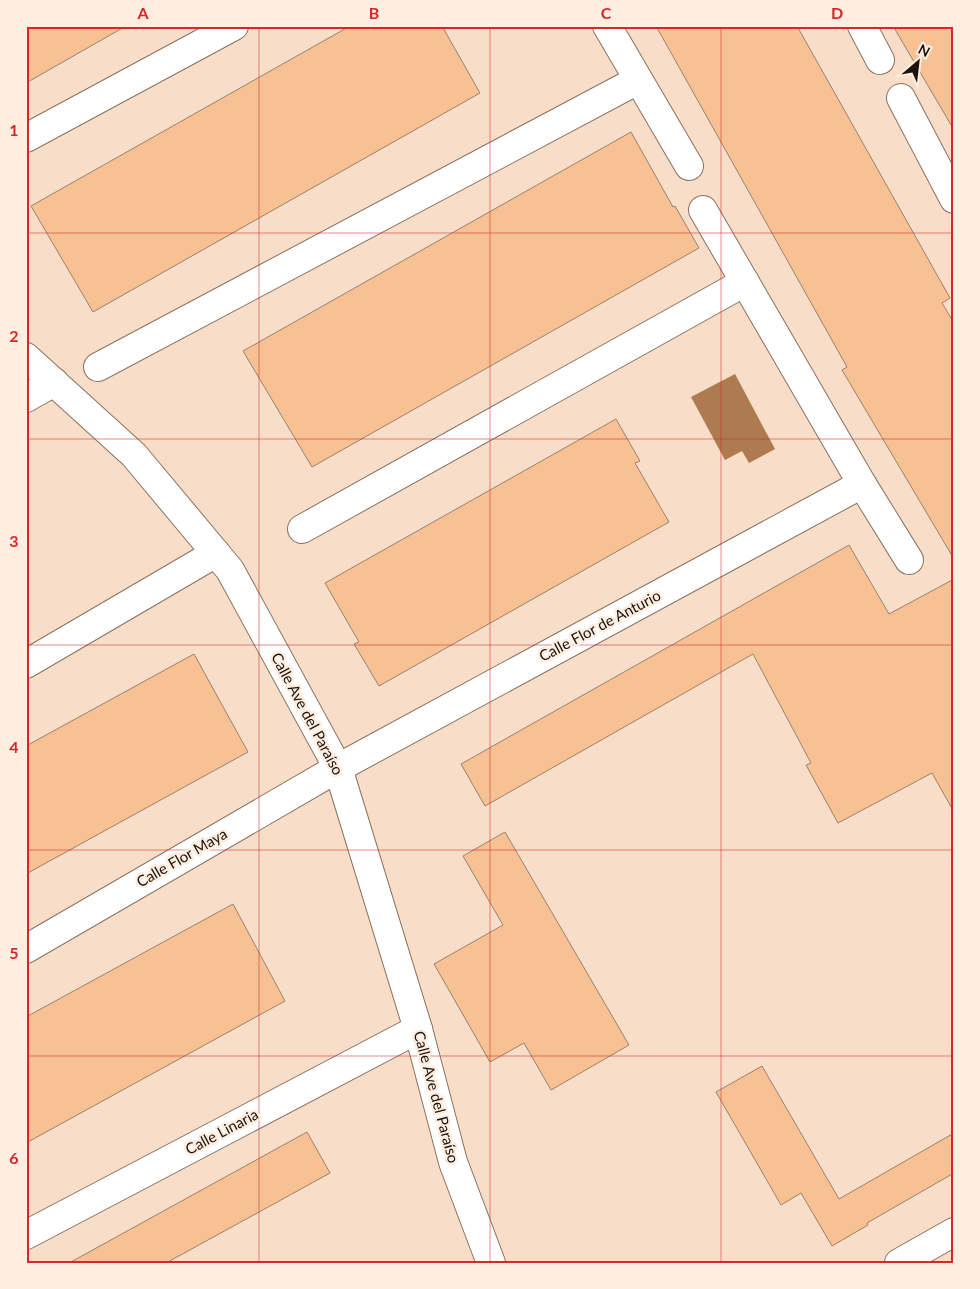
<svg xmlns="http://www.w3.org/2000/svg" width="980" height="1289" font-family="Lato,sans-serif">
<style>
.water{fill:#ad7b4f}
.building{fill:#f7c194;stroke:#99816d}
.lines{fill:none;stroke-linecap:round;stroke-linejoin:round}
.street-casing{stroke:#8a725f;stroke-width:30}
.secondary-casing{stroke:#8a725f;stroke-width:30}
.street{stroke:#fff;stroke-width:28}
.secondary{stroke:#fff;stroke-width:28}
.grid{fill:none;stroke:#d62828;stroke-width:1;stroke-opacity:0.55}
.labels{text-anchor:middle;stroke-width:5;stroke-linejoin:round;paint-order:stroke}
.street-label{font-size:15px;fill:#1c130c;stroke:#feeee1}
.neatline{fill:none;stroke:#d62828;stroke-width:2}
.grid-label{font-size:16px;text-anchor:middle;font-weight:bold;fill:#d62828}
</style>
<rect width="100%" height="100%" fill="#f8dec9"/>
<!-- water -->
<polygon class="water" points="735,374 775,449 749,463 742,451 725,460 691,397"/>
<!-- building -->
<g class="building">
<polygon points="26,26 126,26 26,83"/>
<polygon points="350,26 442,26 480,93 93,312 31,206"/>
<polygon points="656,26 797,26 950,298 942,303 954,323 954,559 842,370 847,367"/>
<polygon points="893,26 954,26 954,130"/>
<polygon points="631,132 673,207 675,206 699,248 312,467 243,351"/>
<polygon points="616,419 640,461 635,463 669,522 379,686 354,644 359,642 325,583"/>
<polygon points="849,545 889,614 954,579 954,812 932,773 838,823 806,765 811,763 753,654 485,806 461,764"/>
<polygon points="194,654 248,752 26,874 26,746"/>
<polygon points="505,832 629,1045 551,1090 524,1043 490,1062 434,964 503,925 463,856"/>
<polygon points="233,904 285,1001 26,1143 26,1017"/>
<polygon points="762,1066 839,1199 954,1133 954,1173 867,1223 868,1225 832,1246 801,1193 781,1205 716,1092"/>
<polygon points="307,1132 330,1173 270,1206 166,1263 69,1263"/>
</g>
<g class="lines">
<!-- street casing -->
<g class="street-casing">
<g id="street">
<polyline points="607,26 689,166"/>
<polyline points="862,26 880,60"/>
<polyline points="901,98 954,199"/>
<polyline points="26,138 234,26"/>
<polyline points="703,210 862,484 909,560"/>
<polyline points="98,367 638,80"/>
<polyline points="26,398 54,382"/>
<polyline points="302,529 745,282"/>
<polyline points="26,664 216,553"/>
<polyline points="26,949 338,768 862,484"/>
<polyline points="26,1235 418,1029"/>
<polyline points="899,1263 954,1232"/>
</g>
</g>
<!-- secondary casing -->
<g class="secondary-casing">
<polyline id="secondary" points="26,357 134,455 230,570 338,768 418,1029 453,1162 491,1263"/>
</g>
<!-- street -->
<use href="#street" class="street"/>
<!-- secondary -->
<use href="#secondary" class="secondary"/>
</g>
<!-- grid -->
<path class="grid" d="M 259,26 L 259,1263M 490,26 L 490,1263M 721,26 L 721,1263M 26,233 L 954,233M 26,439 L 954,439M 26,645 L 954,645M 26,850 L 954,850M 26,1056 L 954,1056"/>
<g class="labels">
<!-- street labels -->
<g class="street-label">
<text transform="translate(600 626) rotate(-28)" y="5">Calle Flor de Anturio</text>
<text transform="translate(307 714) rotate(62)" y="5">Calle Ave del Paraíso</text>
<text transform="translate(182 858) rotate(-30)" y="5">Calle Flor Maya</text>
<text transform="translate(436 1097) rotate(75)" y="5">Calle Ave del Paraíso</text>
<text transform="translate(222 1132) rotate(-28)" y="5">Calle Linaria</text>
</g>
</g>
<!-- border -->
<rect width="980" height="1289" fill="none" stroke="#feeee1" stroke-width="55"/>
<!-- north arrow -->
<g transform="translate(918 62) rotate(28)" stroke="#feeee1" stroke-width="4" paint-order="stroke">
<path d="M0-4L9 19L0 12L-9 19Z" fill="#1c130c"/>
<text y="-8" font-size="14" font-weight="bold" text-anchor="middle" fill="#1c130c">N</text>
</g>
<rect x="28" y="28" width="924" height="1234" class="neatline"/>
<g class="grid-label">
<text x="143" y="19">A</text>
<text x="374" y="19">B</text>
<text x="606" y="19">C</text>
<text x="837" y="19">D</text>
<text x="14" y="136">1</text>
<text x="14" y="342">2</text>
<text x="14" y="547">3</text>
<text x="14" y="753">4</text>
<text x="14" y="959">5</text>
<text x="14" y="1164">6</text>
</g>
</svg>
